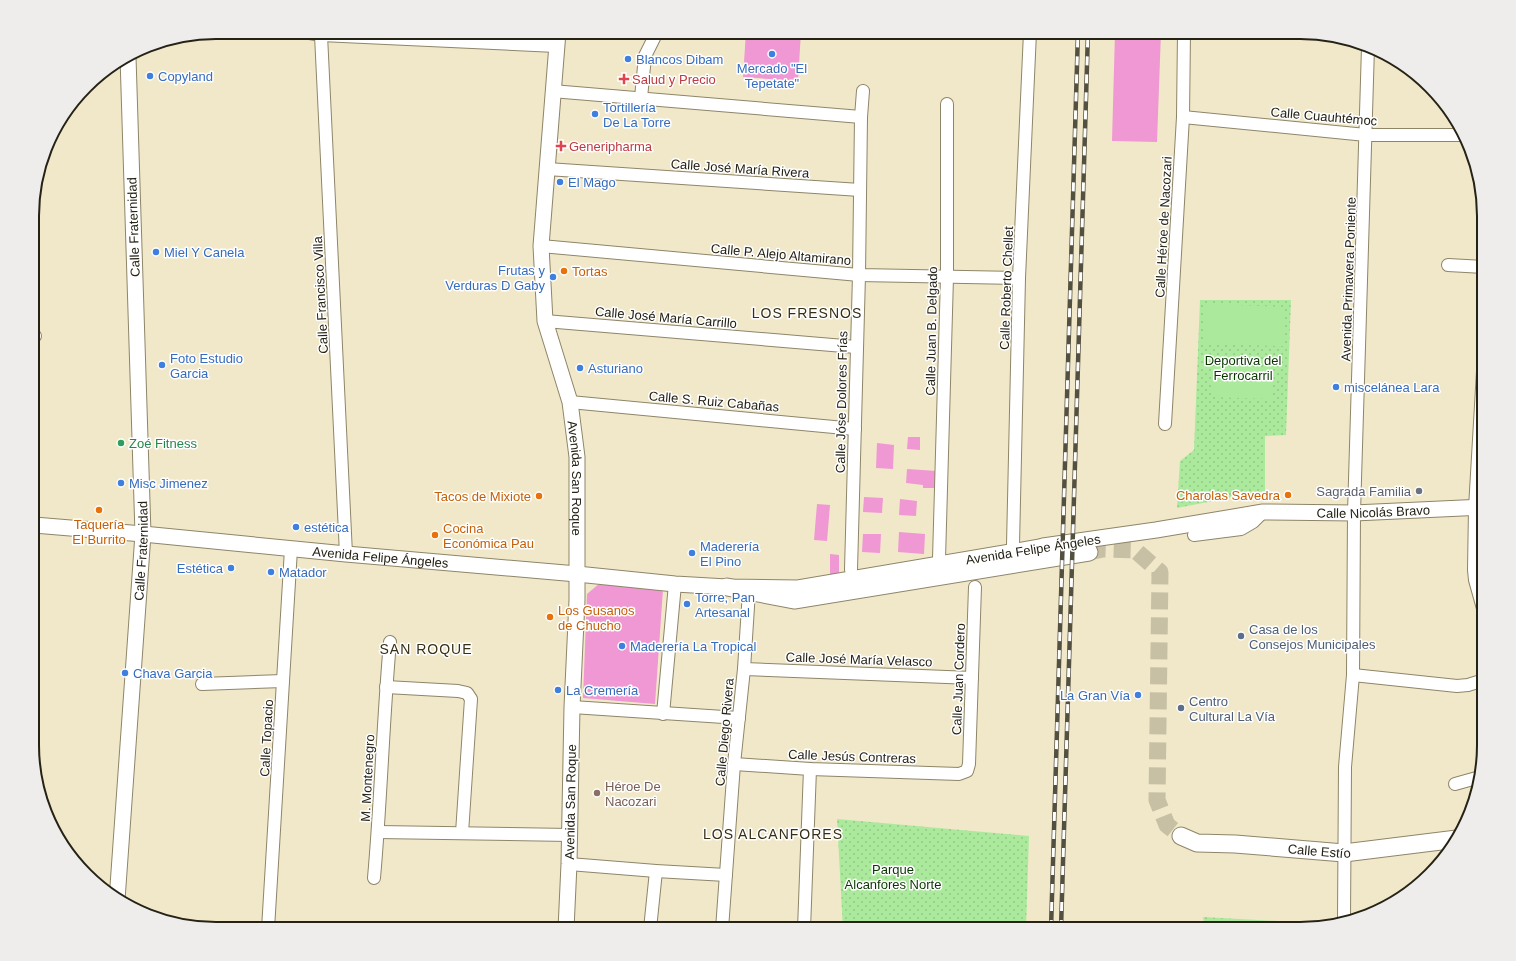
<svg xmlns="http://www.w3.org/2000/svg" width="1516" height="961" font-family="Helvetica,sans-serif">
<style>
.grass{fill:url(#grass-dots)}
.garden{fill:#abea9d}
.building{fill:#ef98d4}
.lines{fill:none;stroke-linecap:round;stroke-linejoin:round}
.secondary-tunnel{stroke:#c8c0a5;stroke-width:17;stroke-dasharray:17 8;stroke-linecap:butt}
.minor-casing{stroke:#8e8569;stroke-width:14}
.tertiary-casing{stroke:#8e8569;stroke-width:17}
.secondary-casing{stroke:#8e8569;stroke-width:19}
.minor{stroke:#fff;stroke-width:12}
.tertiary{stroke:#fff;stroke-width:15}
.secondary{stroke:#fff;stroke-width:17}
.rail-casing{stroke:#545040;stroke-width:4.5}
.rail{stroke:#fff;stroke-width:3;stroke-dasharray:9;stroke-linecap:butt}
.shop-dot{fill:#3f7fe0;stroke:#fff;stroke-width:1.5}
.health-dot{fill:#e0444e;stroke:#fff;stroke-width:1.5}
.food-dot{fill:#e8710a;stroke:#fff;stroke-width:1.5}
.leisure-dot{fill:#2e9e5b;stroke:#fff;stroke-width:1.5}
.worship-dot{fill:#6b7280;stroke:#fff;stroke-width:1.5}
.service-dot{fill:#5c6f8a;stroke:#fff;stroke-width:1.5}
.education-dot{fill:#8d6e63;stroke:#fff;stroke-width:1.5}
.labels{text-anchor:middle;stroke-width:3;stroke-linejoin:round;paint-order:stroke}
.shop-label{font-size:13px;fill:#366cbe;stroke:#fff;text-anchor:start}
.health-label{font-size:13px;fill:#be3a42;stroke:#fff;text-anchor:start}
.street-label{font-size:13px;fill:#252216;stroke:#fff}
.food-label{font-size:13px;fill:#c56008;stroke:#fff;text-anchor:start}
.park-label{font-size:13px;fill:#093600;stroke:#fff}
.leisure-label{font-size:13px;fill:#27864d;stroke:#fff;text-anchor:start}
.worship-label{font-size:13px;fill:#5b616d;stroke:#fff;text-anchor:end}
.service-label{font-size:13px;fill:#4e5e75;stroke:#fff;text-anchor:start}
.education-label{font-size:13px;fill:#785e54;stroke:#fff;text-anchor:start}
.neighbourhood-label{font-size:14px;letter-spacing:1px;fill:#372f15;stroke:#fff}
.rim{fill:none;stroke:#252216;stroke-width:2}
</style>
<defs>
<pattern id="grass-dots" width="8" height="8" patternUnits="userSpaceOnUse"><rect width="8" height="8" fill="#abea9d"/><path d="M2 2h.1M6 6h.1" fill="none" stroke="#93c886" stroke-width="1.8" stroke-linecap="round"/></pattern>
</defs>
<rect width="100%" height="100%" fill="#f1e8c9"/>
<!-- grass -->
<g class="grass">
<polygon points="1200,300 1291,300 1286,435 1265,436 1265,491 1177,508 1180,461 1194,450"/>
<polygon points="837,819 1029,836 1026,929 843,929"/>
<polygon points="1203,917 1314,923 1314,928 1205,929"/>
</g>
<!-- garden -->
<g class="garden">
<polygon points="1205,304 1285,307 1284,346 1204,344"/>
<polygon points="1212,366 1273,368 1272,399 1211,397"/>
</g>
<!-- building -->
<g class="building">
<polygon points="746,32 801,32 798,81 743,77"/>
<polygon points="1115,32 1161,32 1157,142 1112,141"/>
<polygon points="908,437 920,437 920,450 907,449"/>
<polygon points="877,443 894,445 893,469 876,468"/>
<polygon points="907,469 937,471 935,488 923,488 923,485 906,483"/>
<polygon points="864,497 883,498 882,513 863,512"/>
<polygon points="900,499 917,501 916,516 899,515"/>
<polygon points="817,504 830,505 827,541 814,540"/>
<polygon points="899,532 925,534 924,554 898,552"/>
<polygon points="863,534 881,534 880,553 862,552"/>
<polygon points="830,554 839,555 839,574 830,574"/>
<polygon points="600,583 663,589 655,704 583,698 587,594"/>
</g>
<g class="lines">
<!-- secondary-tunnel -->
<polyline class="secondary-tunnel" points="1089,552 1103,549 1135,550 1160,572 1157,800 1167,825 1181,836"/>
<!-- minor casing -->
<g class="minor-casing">
<g id="minor">
<polyline points="304,32 321,35 556,46"/>
<polyline points="321,35 346,554"/>
<polyline points="552,91 861,117"/>
<polyline points="641,98 645,56 657,32"/>
<polyline points="1183,117 1366,135 1463,135"/>
<polyline points="547,169 860,190"/>
<polyline points="541,246 859,275 1019,278"/>
<polyline points="1448,265 1484,267"/>
<polyline points="545,321 856,347"/>
<polyline points="34,336 35,336"/>
<polyline points="1484,354 1475,508 1474,570 1475,580 1484,612"/>
<polyline points="570,402 855,429"/>
<polyline points="1165,424 1183,117 1184,32"/>
<polyline points="1194,535 1241,529 1253,522 1263,512"/>
<polyline points="1013,545 1019,278 1030,32"/>
<polyline points="939,559 947,277 947,104"/>
<polyline points="851,570 859,275 861,117 863,91"/>
<polyline points="744,669 972,678"/>
<polyline points="1353,675 1457,686 1468,685 1484,680"/>
<polyline points="202,684 283,681"/>
<polyline points="386,687 458,691 467,693 471,699 462,833"/>
<polyline points="572,707 739,718"/>
<polyline points="663,714 675,584"/>
<polyline points="734,764 810,769 959,774 967,771 969,764 975,587"/>
<polyline points="1455,784 1480,777"/>
<polyline points="378,832 570,835"/>
<polyline points="569,864 656,871 726,875"/>
<path d="M 374,878 C 381,799 383,720 390,642"/>
<polyline points="1344,919 1345,767 1353,675 1354,513 1368,47"/>
<polyline points="268,929 291,549"/>
<polyline points="650,929 656,871"/>
<polyline points="722,929 734,764 744,669 749,591"/>
<polyline points="804,929 810,769"/>
</g>
</g>
<!-- tertiary casing -->
<g class="tertiary-casing">
<g id="tertiary">
<path id="s1" d="M 558,32 L 541,246 L 545,321 L 570,402 L 577,457 L 577,600 L 572,707 L 569,864 L 566,929"/>
<path id="s2" d="M 34,525 L 143,534 L 346,554 L 577,574 L 675,584 L 727,587 L 798,588 L 1040,547"/>
<path id="s3" d="M 1043,546 L 1156,530 L 1263,512 L 1354,513 L 1484,507"/>
<path id="s4" d="M 117,900 L 143,534 L 128,57"/>
</g>
</g>
<!-- secondary casing -->
<g class="secondary-casing">
<g id="secondary">
<polyline points="727,587 794,600 1089,552"/>
<path id="s5" d="M 1181,836 L 1197,843 L 1235,844 L 1344,853 L 1457,839"/>
</g>
</g>
<!-- minor -->
<use href="#minor" class="minor"/>
<!-- tertiary -->
<use href="#tertiary" class="tertiary"/>
<!-- secondary -->
<use href="#secondary" class="secondary"/>
<!-- rail casing -->
<g class="rail-casing">
<g id="rail">
<polyline points="1051,929 1078,32"/>
<polyline points="1061,929 1088,32"/>
</g>
</g>
<!-- rail -->
<use href="#rail" class="rail"/>
</g>
<!-- markers -->
<g class="shop-dot">
<circle cx="772" cy="54" r="4"/>
<circle cx="628" cy="59" r="4"/>
<circle cx="150" cy="76" r="4"/>
<circle cx="595" cy="114" r="4"/>
<circle cx="560" cy="182" r="4"/>
<circle cx="156" cy="252" r="4"/>
<circle cx="553" cy="277" r="4"/>
<circle cx="162" cy="365" r="4"/>
<circle cx="580" cy="368" r="4"/>
<circle cx="1336" cy="387" r="4"/>
<circle cx="121" cy="483" r="4"/>
<circle cx="296" cy="527" r="4"/>
<circle cx="692" cy="553" r="4"/>
<circle cx="231" cy="568" r="4"/>
<circle cx="271" cy="572" r="4"/>
<circle cx="687" cy="604" r="4"/>
<circle cx="622" cy="646" r="4"/>
<circle cx="125" cy="673" r="4"/>
<circle cx="558" cy="690" r="4"/>
<circle cx="1138" cy="695" r="4"/>
</g>
<g class="health-dot">
<path d="M622 73h4v4h4v4h-4v4h-4v-4h-4v-4h4z"/>
<path d="M559 140h4v4h4v4h-4v4h-4v-4h-4v-4h4z"/>
</g>
<g class="food-dot">
<circle cx="564" cy="271" r="4"/>
<circle cx="1288" cy="495" r="4"/>
<circle cx="539" cy="496" r="4"/>
<circle cx="99" cy="510" r="4"/>
<circle cx="435" cy="535" r="4"/>
<circle cx="550" cy="617" r="4"/>
</g>
<circle class="leisure-dot" cx="121" cy="443" r="4"/>
<circle class="worship-dot" cx="1419" cy="491" r="4"/>
<g class="service-dot">
<circle cx="1241" cy="636" r="4"/>
<circle cx="1181" cy="708" r="4"/>
</g>
<circle class="education-dot" cx="597" cy="793" r="4"/>
<g class="labels">
<!-- shop labels -->
<g class="shop-label">
<text x="636" y="64">Blancos Dibam</text>
<text x="772" y="73" text-anchor="middle">Mercado "El<tspan x="772" dy="15">Tepetate"</tspan></text>
<text x="158" y="81">Copyland</text>
<text x="603" y="112">Tortillería<tspan x="603" dy="15">De La Torre</tspan></text>
<text x="568" y="187">El Mago</text>
<text x="164" y="257">Miel Y Canela</text>
<text x="545" y="275" text-anchor="end">Frutas y<tspan x="545" dy="15">Verduras D Gaby</tspan></text>
<text x="170" y="363">Foto Estudio<tspan x="170" dy="15">Garcia</tspan></text>
<text x="588" y="373">Asturiano</text>
<text x="1344" y="392">miscelánea Lara</text>
<text x="129" y="488">Misc Jimenez</text>
<text x="304" y="532">estética</text>
<text x="700" y="551">Maderería<tspan x="700" dy="15">El Pino</tspan></text>
<text x="223" y="573" text-anchor="end">Estética</text>
<text x="279" y="577">Matador</text>
<text x="695" y="602">Torre, Pan<tspan x="695" dy="15">Artesanal</tspan></text>
<text x="630" y="651">Maderería La Tropical</text>
<text x="133" y="678">Chava Garcia</text>
<text x="566" y="695">La Cremería</text>
<text x="1130" y="700" text-anchor="end">La Gran Vía</text>
</g>
<!-- health labels -->
<g class="health-label">
<text x="632" y="84">Salud y Precio</text>
<text x="569" y="151">Generipharma</text>
</g>
<!-- street labels -->
<g class="street-label">
<text transform="translate(1324 116) rotate(5)" y="5">Calle Cuauhtémoc</text>
<text transform="translate(740 168) rotate(4)" y="5">Calle José María Rivera</text>
<text transform="translate(133 227) rotate(-92)" y="5">Calle Fraternidad</text>
<text transform="translate(1163 227) rotate(-87)" y="5">Calle Héroe de Nacozari</text>
<text transform="translate(781 254) rotate(5)" y="5">Calle P. Alejo Altamirano</text>
<text transform="translate(1348 279) rotate(-88)" y="5">Avenida Primavera Poniente</text>
<text transform="translate(1006 288) rotate(-88)" y="5">Calle Roberto Chellet</text>
<text transform="translate(320 295) rotate(-93)" y="5">Calle Francisco Villa</text>
<text transform="translate(666 317) rotate(5)" y="5">Calle José María Carrillo</text>
<text transform="translate(931 331) rotate(-89)" y="5">Calle Juan B. Delgado</text>
<text transform="translate(714 401) rotate(5)" y="5">Calle S. Ruiz Cabañas</text>
<text transform="translate(841 402) rotate(-89)" y="5">Calle Jóse Dolores Frías</text>
<text dy="5" stroke="none"><textPath href="#s1" startOffset="451">Avenida San Roque</textPath></text>
<text dy="5" stroke="none"><textPath href="#s3" startOffset="333">Calle Nicolás Bravo</textPath></text>
<text transform="translate(1033 549) rotate(-9)" y="5">Avenida Felipe Ángeles</text>
<text dy="5" stroke="none"><textPath href="#s4" startOffset="350">Calle Fraternidad</textPath></text>
<text dy="5" stroke="none"><textPath href="#s2" startOffset="348">Avenida Felipe Ángeles</textPath></text>
<text transform="translate(859 659) rotate(2)" y="5">Calle José María Velasco</text>
<text transform="translate(958 679) rotate(-88)" y="5">Calle Juan Cordero</text>
<text transform="translate(724 732) rotate(-85)" y="5">Calle Diego Rivera</text>
<text transform="translate(266 738) rotate(-87)" y="5">Calle Topacio</text>
<text transform="translate(852 756) rotate(2)" y="5">Calle Jesús Contreras</text>
<text transform="translate(367 778) rotate(-87)" y="5">M. Montenegro</text>
<text transform="translate(570 802) rotate(-89)" y="5">Avenida San Roque</text>
<text dy="5" stroke="none"><textPath href="#s5" startOffset="140">Calle Estío</textPath></text>
</g>
<!-- food labels -->
<g class="food-label">
<text x="572" y="276">Tortas</text>
<text x="1280" y="500" text-anchor="end">Charolas Savedra</text>
<text x="531" y="501" text-anchor="end">Tacos de Mixiote</text>
<text x="99" y="529" text-anchor="middle">Taquería<tspan x="99" dy="15">El Burrito</tspan></text>
<text x="443" y="533">Cocina<tspan x="443" dy="15">Económica Pau</tspan></text>
<text x="558" y="615">Los Gusanos<tspan x="558" dy="15">de Chucho</tspan></text>
</g>
<!-- park labels -->
<g class="park-label">
<text x="1243" y="365">Deportiva del<tspan x="1243" dy="15">Ferrocarril</tspan></text>
<text x="893" y="874">Parque<tspan x="893" dy="15">Alcanfores Norte</tspan></text>
</g>
<!-- leisure labels -->
<g class="leisure-label">
<text x="129" y="448">Zoé Fitness</text>
</g>
<!-- worship labels -->
<g class="worship-label">
<text x="1411" y="496">Sagrada Familia</text>
</g>
<!-- service labels -->
<g class="service-label">
<text x="1249" y="634">Casa de los<tspan x="1249" dy="15">Consejos Municipales</tspan></text>
<text x="1189" y="706">Centro<tspan x="1189" dy="15">Cultural La Vía</tspan></text>
</g>
<!-- education labels -->
<g class="education-label">
<text x="605" y="791">Héroe De<tspan x="605" dy="15">Nacozari</tspan></text>
</g>
<!-- neighbourhood labels -->
<g class="neighbourhood-label">
<text x="807" y="318">LOS FRESNOS</text>
<text x="426" y="654">SAN ROQUE</text>
<text x="773" y="839">LOS ALCANFORES</text>
</g>
</g>
<!-- crop -->
<path d="M0 0H1516V961H0ZM216 39H1300A177 177 0 0 1 1477 216V745A177 177 0 0 1 1300 922H216A177 177 0 0 1 39 745V216A177 177 0 0 1 216 39Z" fill="#eeedec" fill-rule="evenodd"/>
<path class="rim" d="M216 39H1300A177 177 0 0 1 1477 216V745A177 177 0 0 1 1300 922H216A177 177 0 0 1 39 745V216A177 177 0 0 1 216 39Z"/>
</svg>
